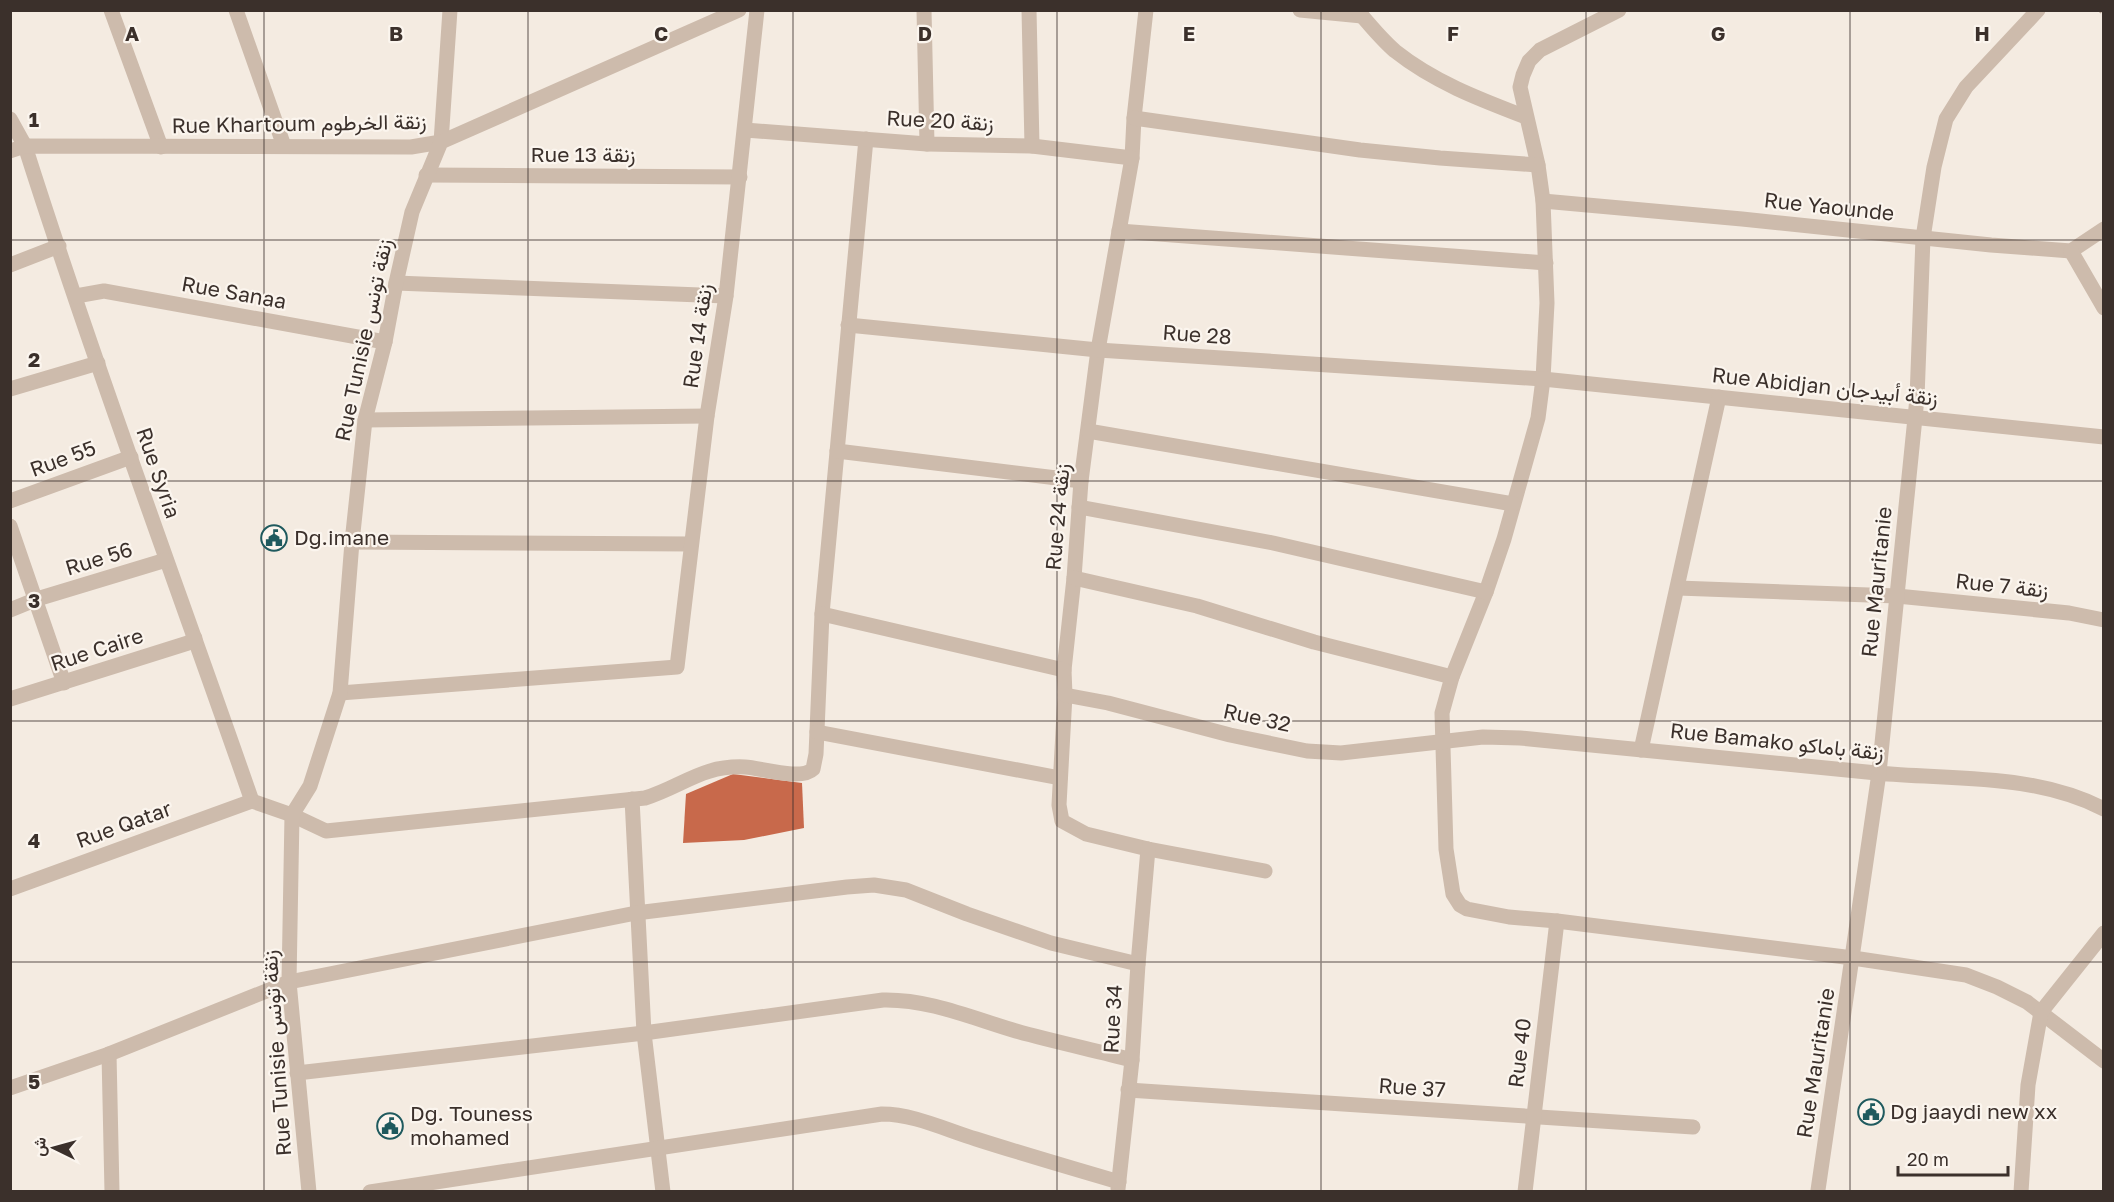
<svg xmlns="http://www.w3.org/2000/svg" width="2114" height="1202" font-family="'Golos Text',Vazirmatn,sans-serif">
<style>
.building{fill:#c8694b}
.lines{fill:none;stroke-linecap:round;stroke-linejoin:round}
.path{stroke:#b9a596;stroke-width:4;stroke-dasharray:3 3;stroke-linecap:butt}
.street{stroke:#cdbbac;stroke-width:15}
.grid{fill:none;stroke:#3b302b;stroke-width:1.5;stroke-opacity:0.55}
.labels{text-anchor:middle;stroke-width:4.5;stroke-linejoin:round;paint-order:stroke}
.street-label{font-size:21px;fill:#3b302b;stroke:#fbf5ee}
.poi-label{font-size:21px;fill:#3b302b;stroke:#fbf5ee;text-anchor:start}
.grid-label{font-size:20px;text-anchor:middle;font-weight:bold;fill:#3b302b;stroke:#fbf5ee;stroke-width:4.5;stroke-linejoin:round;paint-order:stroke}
</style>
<rect width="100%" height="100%" fill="#f4ebe1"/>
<!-- building -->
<polygon class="building" points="733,774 802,783 804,828 744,840 683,843 686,794"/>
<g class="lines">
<!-- path -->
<polyline class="path" points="2100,10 2104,15"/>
<!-- street -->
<g class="street">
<polyline points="111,10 161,147"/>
<polyline points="236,10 284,146"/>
<polyline points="924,10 927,144"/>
<polyline points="1029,10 1032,146"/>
<polyline points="1146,10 1134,118 1132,158 1098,350 1081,481 1074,578 1064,670 1065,695 1059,805 1062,821 1086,834 1148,849 1265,871"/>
<polyline points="1300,10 1362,16"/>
<path d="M 1357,10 C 1369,24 1381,39 1395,51 C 1434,82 1479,99 1526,117"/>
<polyline points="1619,10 1540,50 1529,61 1523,75 1520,87 1538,165 1543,201 1547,303 1543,379 1538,418 1504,539 1486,592 1452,677 1442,713 1446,849 1453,894 1460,905 1467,909 1509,917 1557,921 1853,958 1966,975 1997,987 2027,1002 2104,1061"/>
<polyline points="1134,118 1360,150 1440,158 1538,165"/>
<path d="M 10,119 L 25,146 C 95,366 176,583 252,801 L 292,815 L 326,831 L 645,798 C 683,786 702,765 745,767 C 762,768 801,781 813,769 L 816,754 L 822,614 L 866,139"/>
<polyline points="745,130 927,144 1032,146 1132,158"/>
<polyline points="10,151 25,146 411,147 441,142 450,10"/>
<polyline points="426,175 740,177"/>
<polyline points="1543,201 1742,219 1991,245 2071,251 2104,229"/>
<polyline points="1119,231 1546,263"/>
<polyline points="2071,251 2104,308"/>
<polyline points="10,265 59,246"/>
<polyline points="396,283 726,296"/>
<polyline points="76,296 104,291 385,342"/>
<polyline points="848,325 1098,350 1543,379 2104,437"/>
<polyline points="10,389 98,363"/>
<polyline points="365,420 707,416"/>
<polyline points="1088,431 1513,504"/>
<polyline points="837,451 1081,481"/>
<polyline points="10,501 131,457"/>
<polyline points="1079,507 1273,543 1486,592"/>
<polyline points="10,526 64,683"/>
<polyline points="352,542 691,544"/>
<polyline points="1074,578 1197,606 1314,642 1452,677"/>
<polyline points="1678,588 1897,596 2069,613 2104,620"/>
<polyline points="10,610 37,599 166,560"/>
<polyline points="822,614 1064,670"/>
<polyline points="340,693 677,667 707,416 726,296 757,10"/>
<path d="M 1065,695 L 1108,703 L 1230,735 L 1307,751 L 1341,753 L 1483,737 L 1520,738 C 1639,750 1758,762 1877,773 C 1952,780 2034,773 2104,809"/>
<polyline points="10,699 188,643 195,638"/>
<polyline points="817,732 1060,778"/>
<polyline points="1641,750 1719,397"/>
<polyline points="632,799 644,1033 663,1192"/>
<polyline points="10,889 252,801"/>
<polyline points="109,1054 112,1192"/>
<path d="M 297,1073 L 644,1033 L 883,1000 C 929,999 972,1018 1016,1031 C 1055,1042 1094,1050 1132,1060"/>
<polyline points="10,1088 109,1054 289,982 636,913 847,887 874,885 906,890 967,914 1051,943 1138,964"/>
<polyline points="1128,1090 1693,1127"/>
<polyline points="1118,1189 1132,1060 1138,964 1148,849"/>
<polyline points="1818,1190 1879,773 1917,398 1923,238 1934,167 1946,119 1966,87 2038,10"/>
<polyline points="309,1192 289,982 292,815 310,786 340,693 352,542 365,420 385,342 396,283 412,212 441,142 739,10"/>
<path d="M 370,1192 L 882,1114 C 914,1114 946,1130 976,1139 C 1023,1154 1071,1168 1119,1182"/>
<polyline points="1525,1192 1557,921"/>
<polyline points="2021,1192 2028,1085 2041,1012 2104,933"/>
</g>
</g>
<!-- grid -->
<path class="grid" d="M 264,10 L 264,1192M 528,10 L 528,1192M 793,10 L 793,1192M 1057,10 L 1057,1192M 1321,10 L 1321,1192M 1586,10 L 1586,1192M 1850,10 L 1850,1192M 10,240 L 2104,240M 10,481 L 2104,481M 10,721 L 2104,721M 10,962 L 2104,962"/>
<!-- icons -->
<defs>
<g id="civic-ring" transform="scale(1.35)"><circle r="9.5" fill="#fbf5ee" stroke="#1f5a5e" stroke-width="1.5"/><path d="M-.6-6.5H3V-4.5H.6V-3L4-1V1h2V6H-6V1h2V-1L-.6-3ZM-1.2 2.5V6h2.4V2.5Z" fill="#1f5a5e"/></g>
</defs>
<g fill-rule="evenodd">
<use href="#civic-ring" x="274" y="538"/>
<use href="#civic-ring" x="1871" y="1112"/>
<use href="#civic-ring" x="390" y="1126"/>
</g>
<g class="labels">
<!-- street labels -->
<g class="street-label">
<text transform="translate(940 121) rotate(3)" y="7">Rue 20 زنقة</text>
<text transform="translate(299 124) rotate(-1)" y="7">Rue Khartoum زنقة الخرطوم</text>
<text x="583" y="162">Rue 13 زنقة</text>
<text transform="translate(1829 207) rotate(6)" y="7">Rue Yaounde</text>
<text transform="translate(234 293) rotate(10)" y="7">Rue Sanaa</text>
<text transform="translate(1197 335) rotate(4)" y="7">Rue 28</text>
<text transform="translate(698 336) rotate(-82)" y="7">Rue 14 زنقة</text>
<text transform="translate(364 340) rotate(-78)" y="7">Rue Tunisie زنقة تونس</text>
<text transform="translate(1825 387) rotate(6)" y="7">Rue Abidjan زنقة أبيدجان</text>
<text transform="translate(63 459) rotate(-20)" y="7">Rue 55</text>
<text transform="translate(158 473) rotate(71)" y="7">Rue Syria</text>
<text transform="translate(1058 517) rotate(-85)" y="7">Rue 24 زنقة</text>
<text transform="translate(99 559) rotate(-17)" y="7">Rue 56</text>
<text transform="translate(1877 582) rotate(-84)" y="7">Rue Mauritanie</text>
<text transform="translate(2002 586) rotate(6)" y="7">Rue 7 زنقة</text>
<text transform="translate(97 650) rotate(-18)" y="7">Rue Caire</text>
<text transform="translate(1257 718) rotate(12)" y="7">Rue 32</text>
<text transform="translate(1777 742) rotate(6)" y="7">Rue Bamako زنقة باماكو</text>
<text transform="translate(124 825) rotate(-20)" y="7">Rue Qatar</text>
<text transform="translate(1113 1019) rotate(-87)" y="7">Rue 34</text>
<text transform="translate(277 1053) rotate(-94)" y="7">Rue Tunisie زنقة تونس</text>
<text transform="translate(1520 1053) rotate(-83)" y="7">Rue 40</text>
<text transform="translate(1816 1063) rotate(-81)" y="7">Rue Mauritanie</text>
<text transform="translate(1412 1088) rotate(4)" y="7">Rue 37</text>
</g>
<!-- poi labels -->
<g class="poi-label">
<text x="294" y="545">Dg.imane</text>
<text x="1890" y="1119">Dg jaaydi new xx</text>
<text x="410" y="1121">Dg. Touness<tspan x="410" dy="24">mohamed</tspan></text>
</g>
</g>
<g class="grid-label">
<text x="132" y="41">A</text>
<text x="396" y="41">B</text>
<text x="661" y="41">C</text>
<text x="925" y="41">D</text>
<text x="1189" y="41">E</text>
<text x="1453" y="41">F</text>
<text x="1718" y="41">G</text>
<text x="1982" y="41">H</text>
<text x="34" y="127">1</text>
<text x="34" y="367">2</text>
<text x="34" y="608">3</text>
<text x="34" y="848">4</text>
<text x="34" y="1089">5</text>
</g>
<!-- border -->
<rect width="2114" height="1202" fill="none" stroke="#3b302b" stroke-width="24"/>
<!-- north arrow -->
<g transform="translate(54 1148) rotate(275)" stroke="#fbf5ee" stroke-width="4.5" paint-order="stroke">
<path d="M0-4.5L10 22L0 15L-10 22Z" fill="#3b302b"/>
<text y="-9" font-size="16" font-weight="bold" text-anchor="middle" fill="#3b302b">ش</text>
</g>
<!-- scale -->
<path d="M1898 1166v9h110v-9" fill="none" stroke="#3b302b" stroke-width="3"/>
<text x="1907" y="1166" font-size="18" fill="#3b302b" stroke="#fbf5ee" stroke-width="4.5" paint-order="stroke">20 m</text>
</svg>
